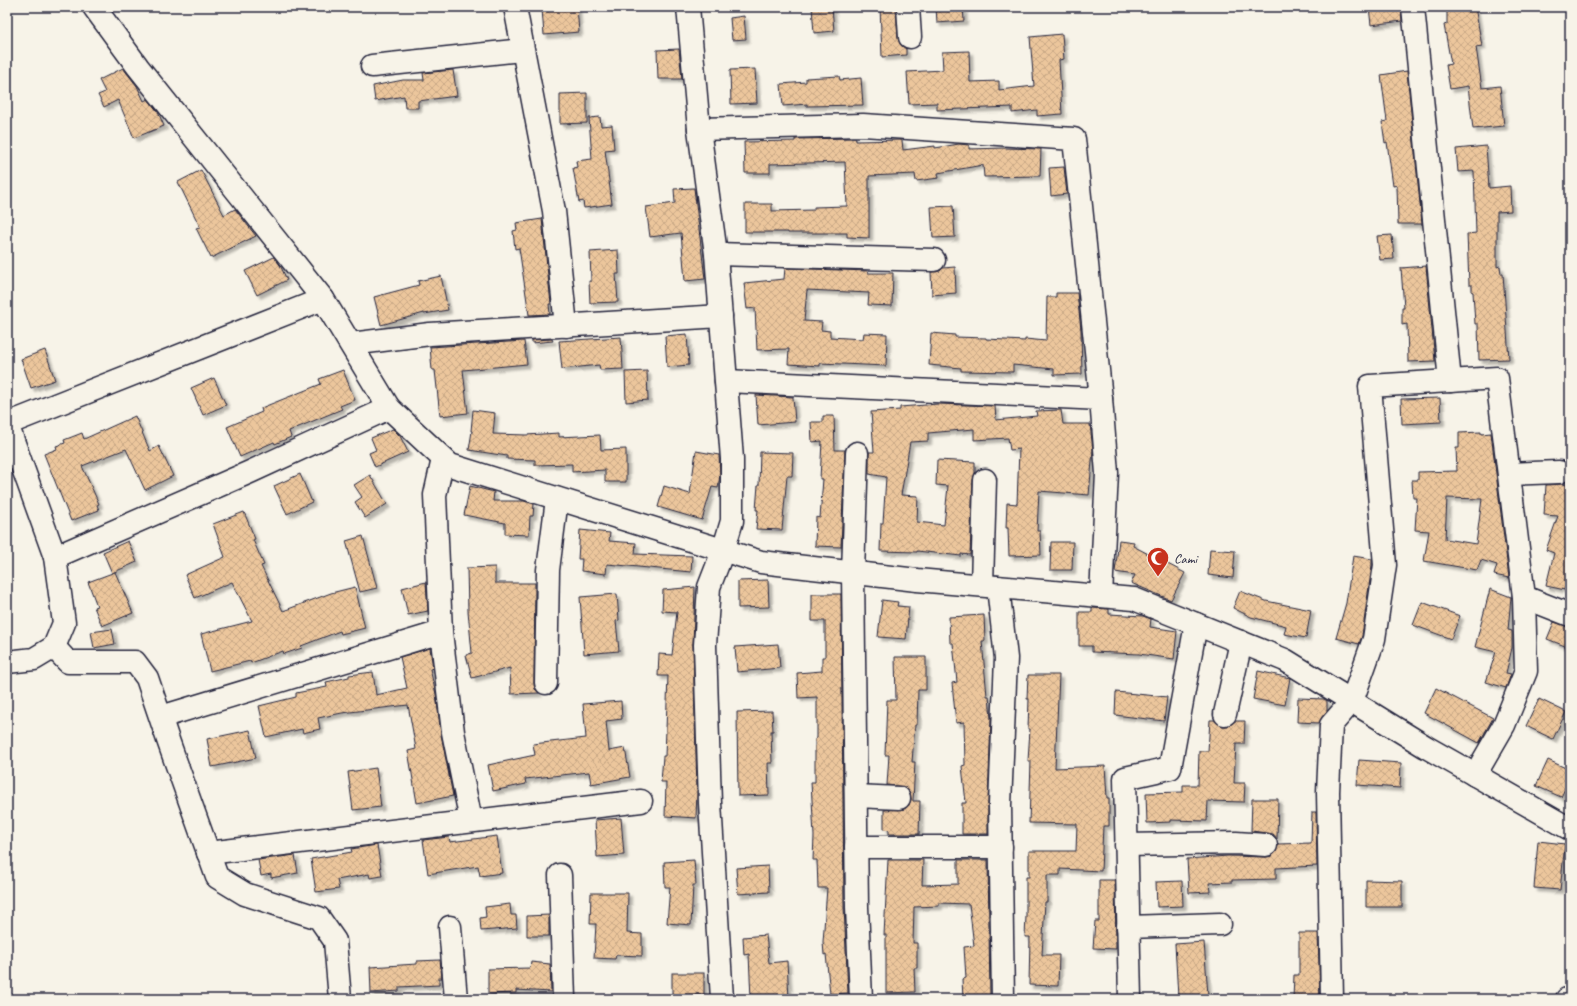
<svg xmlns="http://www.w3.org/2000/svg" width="1577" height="1006" font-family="Caveat,sans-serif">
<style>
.building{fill:url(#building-cross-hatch);stroke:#22223b;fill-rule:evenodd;filter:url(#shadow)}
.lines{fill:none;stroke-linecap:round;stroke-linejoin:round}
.minor-casing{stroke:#22223b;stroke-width:25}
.minor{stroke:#f7f3e8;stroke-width:22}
.labels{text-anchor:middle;stroke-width:3.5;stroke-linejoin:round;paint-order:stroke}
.poi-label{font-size:14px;fill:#22223b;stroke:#f7f3e8;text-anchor:start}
</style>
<defs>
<pattern id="building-cross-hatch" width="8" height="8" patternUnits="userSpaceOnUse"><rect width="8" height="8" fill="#ecc69c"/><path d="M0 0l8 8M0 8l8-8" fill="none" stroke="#caaa87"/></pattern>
<filter id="shadow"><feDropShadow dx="3.5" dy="3.5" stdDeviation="1" flood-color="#0004"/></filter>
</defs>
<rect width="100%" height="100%" fill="#f7f3e8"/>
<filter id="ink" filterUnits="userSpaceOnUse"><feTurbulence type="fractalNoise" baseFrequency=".025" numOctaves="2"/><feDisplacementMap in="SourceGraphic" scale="8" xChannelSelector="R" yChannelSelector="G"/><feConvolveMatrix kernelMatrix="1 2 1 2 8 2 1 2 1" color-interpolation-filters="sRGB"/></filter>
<g filter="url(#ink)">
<!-- building -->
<g class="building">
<polygon points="562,7 577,7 579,32 544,35 542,9"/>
<polygon points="812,7 832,7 834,31 814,33"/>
<polygon points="880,7 896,7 898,38 900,44 906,49 906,55 882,57"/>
<polygon points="936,7 963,7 964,21 937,23"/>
<polygon points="1369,7 1401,7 1402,21 1371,25"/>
<polygon points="1447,7 1475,7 1482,46 1476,47 1482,88 1500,86 1504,126 1473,129 1468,86 1450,89 1446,65 1451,64 1444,25 1447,24"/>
<polygon points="744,16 746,39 732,40 730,18"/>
<polygon points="1062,34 1064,59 1059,60 1062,114 1037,116 1037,110 1012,113 1012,107 937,110 937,103 909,104 907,72 943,70 942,52 969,51 970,82 999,81 999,90 1034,86 1030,37"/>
<polygon points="679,49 682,79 658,79 657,50"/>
<polygon points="123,68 137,86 144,101 148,99 158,112 164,126 134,138 118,100 104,107 98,95 105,92 99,80"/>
<polygon points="755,69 757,103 731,104 730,70"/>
<polygon points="453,70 457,96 418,101 418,108 405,108 404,96 375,101 373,86 403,80 424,80 423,73"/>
<polygon points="1407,71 1422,224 1398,224 1397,185 1393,186 1387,142 1385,143 1382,122 1387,121 1381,75"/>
<polygon points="839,76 840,80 861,78 863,105 807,106 807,104 783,106 781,84 806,82 806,78"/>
<polygon points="587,93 587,123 560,124 560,94"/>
<polygon points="600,117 601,126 612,125 614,149 605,150 612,204 584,208 583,201 579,202 573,168 577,167 576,161 592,159 589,118"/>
<polygon points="856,138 856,141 902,140 903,150 935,146 935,148 959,144 969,145 969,149 1005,148 1041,149 1040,176 984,177 983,165 938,173 939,178 916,181 915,174 869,176 869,238 847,237 847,233 788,233 788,232 745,232 745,204 772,204 772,211 814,210 814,207 847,206 845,162 770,164 770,173 745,173 744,142 795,141 795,139"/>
<polygon points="1486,146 1489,188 1510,186 1511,211 1497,212 1497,267 1500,266 1501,274 1503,274 1509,359 1479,360 1478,324 1475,324 1473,292 1472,292 1472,285 1469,285 1468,259 1467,234 1476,233 1474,171 1458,172 1456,149"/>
<polygon points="1064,167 1067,194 1051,196 1049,168"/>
<polygon points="201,170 224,215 235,209 256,236 211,258 196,228 200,227 178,182"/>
<polygon points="694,188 705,279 685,281 681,233 650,237 646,207 675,203 674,189"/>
<polygon points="953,206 955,237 933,238 931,207"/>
<polygon points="542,219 551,304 549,304 550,314 529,315 519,248 515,249 513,231 517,230 516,223"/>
<polygon points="1392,235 1394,259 1380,260 1377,236"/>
<polygon points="618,250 619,274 616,274 618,302 590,303 589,281 591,281 590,252"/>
<polygon points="274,257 280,265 287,280 257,295 245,271"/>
<polygon points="1426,266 1435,361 1408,362 1407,324 1402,325 1402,308 1404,308 1401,268"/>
<polygon points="955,267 956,293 932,295 931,272 940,271 943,268"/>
<polygon points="785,268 868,271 868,273 893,273 892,306 868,305 869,293 807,290 804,321 822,322 821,330 830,331 830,337 863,339 864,333 887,334 886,366 820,363 820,366 788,364 789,349 757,350 755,308 747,309 744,283 784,279"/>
<polygon points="441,276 448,310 424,314 424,313 381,325 374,297 419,285 418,281"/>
<polygon points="1056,293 1077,293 1081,330 1082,374 1054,375 1054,369 1013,365 1013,372 961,371 961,368 929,365 931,333 955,335 955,337 986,338 986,339 1025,341 1025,339 1046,341 1047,297 1056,297"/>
<polygon points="687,334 689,365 667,367 665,336"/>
<polygon points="621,337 623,369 600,370 599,365 562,369 559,341"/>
<polygon points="552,339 553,341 532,343 532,340"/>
<polygon points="524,341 527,364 463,370 468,413 440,416 435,370 432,370 430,347"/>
<polygon points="45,350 55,380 31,388 21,359"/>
<polygon points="343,370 355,400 340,406 342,409 289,431 291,437 275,444 274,442 240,457 227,427 262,412 261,408 321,384 319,379"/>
<polygon points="647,371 648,400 626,402 625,372"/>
<polygon points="214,378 226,405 203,415 191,388"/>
<polygon points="756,395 793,397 795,422 758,425"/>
<polygon points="1440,398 1441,422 1402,424 1401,399"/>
<polygon points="938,404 995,406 996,420 1037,416 1036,411 1061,410 1063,424 1090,424 1093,450 1089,495 1039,491 1037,531 1040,531 1041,555 1009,556 1008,528 1006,528 1007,503 1017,504 1019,449 1010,450 1008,438 974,440 974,429 928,433 928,441 910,442 901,495 918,496 917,522 944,525 948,486 936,485 937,460 975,462 975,473 973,480 970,555 961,554 961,556 917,551 917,552 880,551 881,523 883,523 886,477 869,474 869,452 874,452 871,412 900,410 900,407"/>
<polygon points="473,410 495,413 493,434 526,435 559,433 559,437 600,435 601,450 626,449 626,482 605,482 605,470 572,472 572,464 535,465 535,460 507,459 507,456 469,450 472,431 471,431"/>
<polygon points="135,416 150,451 159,446 173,476 145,490 126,449 82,466 99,504 97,505 99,510 71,521 44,454 57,449 56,446 65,443 64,440 82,433 84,439"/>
<polygon points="823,416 834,416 835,450 845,450 841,547 815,546 816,517 820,518 823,479 820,479 822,441 812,442 811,422 823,422"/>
<polygon points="393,429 400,436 408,452 375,467 369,453 376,450 371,438"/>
<path d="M 1481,432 L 1481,434 L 1491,433 L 1509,578 L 1494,575 L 1497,565 L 1481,560 L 1477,570 L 1424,561 L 1429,531 L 1415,530 L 1417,498 L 1413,498 L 1412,480 L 1418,480 L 1418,472 L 1457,471 L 1456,448 L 1459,448 L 1459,433 ZM 1447,498 L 1482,499 L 1476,544 L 1445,539 Z"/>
<polygon points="696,451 719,455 720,475 718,488 712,487 702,520 658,507 664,486 690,494"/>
<polygon points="760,452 793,453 792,476 787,476 782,530 756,529 758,510 756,510 758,485 759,485"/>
<polygon points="300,474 312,502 287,514 274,486"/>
<polygon points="370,475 387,504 365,518 355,502 362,497 354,485"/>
<polygon points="1562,484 1570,484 1570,591 1546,586 1554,553 1546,550 1558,516 1544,515 1546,485"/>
<polygon points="470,486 494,492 493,501 524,501 534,504 533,516 530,516 529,535 505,534 505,523 464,515"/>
<polygon points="244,512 255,539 253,540 264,565 261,566 283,611 331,593 355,587 365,628 341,634 340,631 301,646 302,648 284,654 283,651 251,663 250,661 210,671 201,634 252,621 232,582 195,598 185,575 225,557 213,524"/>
<polygon points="580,530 610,533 609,541 636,543 635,554 692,556 691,572 607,564 606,574 581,571 582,559 578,559"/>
<polygon points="363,536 377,588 360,592 346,541"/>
<polygon points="1119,540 1134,542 1133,546 1185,573 1171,600 1131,583 1135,575 1115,572"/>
<polygon points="128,541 137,562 112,573 103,552"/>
<polygon points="1051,542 1073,542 1072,570 1050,570"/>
<polygon points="1210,549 1235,551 1233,578 1208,575"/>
<polygon points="1353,556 1372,559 1372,565 1362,636 1359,644 1336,638 1346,603"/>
<polygon points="495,567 495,583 535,583 534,683 535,689 539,693 511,694 510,668 472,678 466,655 472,653 468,611 467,568"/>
<polygon points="115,572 133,613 102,626 94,607 97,606 88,582"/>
<polygon points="768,580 769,607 738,608 738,581"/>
<polygon points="426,582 428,611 408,615 402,588"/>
<polygon points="695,587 693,645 697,790 696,818 665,816 666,782 661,782 663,756 665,756 668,676 658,676 659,654 672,655 677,612 662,611 663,590"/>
<polygon points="1490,589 1511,597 1508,630 1512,631 1512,648 1506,673 1511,674 1506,688 1486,682 1496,652 1475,647"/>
<polygon points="1240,591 1266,601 1311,610 1306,638 1284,634 1286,626 1251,617 1233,608"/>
<polygon points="617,594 619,620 616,621 619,651 584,654 580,597"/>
<polygon points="812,594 841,594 844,907 848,993 830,994 826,954 824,955 823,942 827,888 818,888 817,860 813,860 814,836 811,782 815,782 815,739 817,738 817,697 798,698 797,673 822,671 822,657 825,657 825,621 812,621"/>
<polygon points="882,600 898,602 897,606 909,607 906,639 878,637"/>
<polygon points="1422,602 1460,616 1451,639 1413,625"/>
<polygon points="1092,608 1109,609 1109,614 1143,616 1151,619 1150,627 1177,631 1174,659 1139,654 1092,652 1092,646 1079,646 1079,612 1092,612"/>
<polygon points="984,615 985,641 982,641 987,696 989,696 991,719 988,804 988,834 962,834 962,803 966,803 962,766 965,765 964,722 956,723 952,683 957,682 953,643 950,643 949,617"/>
<polygon points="1554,622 1570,627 1570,648 1547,639"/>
<polygon points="112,629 115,644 94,648 91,632"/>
<polygon points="778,644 780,668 737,672 735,647"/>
<polygon points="430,648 433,668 430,669 436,694 441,734 453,796 417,803 408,751 416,749 408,705 342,713 318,718 320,729 303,733 302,729 266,737 259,706 296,697 296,693 327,687 326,682 349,677 349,675 373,672 376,695 407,688 400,657"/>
<polygon points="895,657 926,657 926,690 918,690 917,725 915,725 912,762 915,762 913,801 920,801 919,834 889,834 889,830 884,829 884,810 904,809 909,805 911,799 910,793 905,787 887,785 889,755 885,755 887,700 896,700"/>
<polygon points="1258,671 1290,678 1285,705 1253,699"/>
<polygon points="1028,675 1059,675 1055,768 1105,766 1107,798 1109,798 1109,826 1103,826 1101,871 1060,869 1060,875 1047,875 1047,902 1045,902 1042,955 1059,955 1058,986 1029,985 1030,937 1025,937 1026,916 1026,877 1029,877 1029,851 1076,851 1077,824 1029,823 1031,761 1028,761 1030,729 1028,729 1029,699 1027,699"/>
<polygon points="1436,688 1493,718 1479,743 1424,713"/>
<polygon points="1116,692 1167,697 1164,721 1115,715"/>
<polygon points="1298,698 1324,699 1327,701 1327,711 1322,717 1319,723 1297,722"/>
<polygon points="1539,699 1566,712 1553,739 1526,726"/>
<polygon points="621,701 622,719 606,721 609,751 625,748 630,777 591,784 589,772 525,779 526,784 493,791 488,765 535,755 533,744 586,738 583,704"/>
<polygon points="772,711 773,731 771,731 772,763 768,763 769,795 738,796 737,712"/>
<polygon points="1210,720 1215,720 1217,723 1223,726 1229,726 1235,721 1245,721 1244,744 1236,744 1234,783 1245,783 1244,802 1208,801 1207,821 1171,820 1171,822 1147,823 1146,793 1183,792 1183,785 1198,785 1199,751 1208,751"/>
<polygon points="250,730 256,758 212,767 207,739"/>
<polygon points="1359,760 1401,763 1400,788 1357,785"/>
<polygon points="1548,760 1570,770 1570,778 1561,797 1536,786"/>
<polygon points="376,768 381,807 353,810 348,772"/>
<polygon points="1252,799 1278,799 1277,839 1273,834 1267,833 1251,831"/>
<polygon points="1312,812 1316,812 1317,866 1276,868 1276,879 1232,880 1232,882 1209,883 1210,892 1189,893 1187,859 1228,856 1266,857 1271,856 1276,852 1278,844 1311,843"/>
<polygon points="621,818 624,855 597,857 595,820"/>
<polygon points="497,836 502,873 480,876 478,866 428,874 423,840 449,837 450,842"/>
<polygon points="1538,841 1565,844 1560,890 1534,888"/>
<polygon points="377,845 382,876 370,878 369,874 337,880 339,889 316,892 311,859 352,852 351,849"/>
<polygon points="295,855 298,873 271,878 271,874 261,876 258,860"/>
<polygon points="694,860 696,885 693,885 691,925 667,923 670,887 665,887 664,862"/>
<polygon points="888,860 923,860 922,885 958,884 958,860 988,860 990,998 963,999 962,979 966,978 964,947 974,946 969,904 939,903 939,906 914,907 913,943 917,943 917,968 914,968 915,992 886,993 886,935 884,935"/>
<polygon points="768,866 769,892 738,894 736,868"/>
<polygon points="1099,880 1115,880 1116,949 1093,948 1095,921 1099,921"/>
<polygon points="1366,880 1402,881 1402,907 1366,907"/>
<polygon points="1182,881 1183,906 1157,907 1156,882"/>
<polygon points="591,893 628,893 627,933 642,934 642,956 616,955 615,959 594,958 596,924 590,924"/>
<polygon points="510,904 511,915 516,915 517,928 481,931 480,918 486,917 485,907"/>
<polygon points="549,915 549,936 527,936 527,916"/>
<polygon points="1299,933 1318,933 1320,999 1293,999 1294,975 1299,975"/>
<polygon points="766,935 769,963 787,961 789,999 751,999 749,954 744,955 743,937"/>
<polygon points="1204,942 1208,995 1178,997 1175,944"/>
<polygon points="440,960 442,978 439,978 439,985 399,987 399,991 371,993 370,967 417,964 417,961"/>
<polygon points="531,962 550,964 551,992 516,990 516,993 488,994 488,969 530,968"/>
<rect x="672" y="973" width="32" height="22"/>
</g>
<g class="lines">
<!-- minor casing -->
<g class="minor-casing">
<g id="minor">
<polyline points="94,7 138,67 323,299 389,408"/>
<polyline points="515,7 554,211 566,326"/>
<polyline points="688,7 699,129 716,254 732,459 732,521 723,551 709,587 705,645 710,803 722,999"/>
<polyline points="908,7 910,37"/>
<polyline points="1413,7 1450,381"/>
<polyline points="372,66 522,50"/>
<polyline points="699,129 863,125 1074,139 1101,399 1107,473 1101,596"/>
<polyline points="716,254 934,260"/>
<polyline points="351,344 430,334 721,316"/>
<polyline points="726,381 1101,399"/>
<polyline points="857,453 853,573 857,907 861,999"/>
<polyline points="443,459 435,495 441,632 453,732 471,821"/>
<polyline points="1509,474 1559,472"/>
<polyline points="55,557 7,424 323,299"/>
<polyline points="982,585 985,480"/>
<polyline points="998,587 1006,658 1000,805 1003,999"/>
<polyline points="1524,597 1570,615"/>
<polyline points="54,647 68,662 135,662 147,678 169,743 217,877 245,894 319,918 335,941 340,999"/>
<polyline points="7,662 34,659 54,647 64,623 55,557 250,472 389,408 450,465 761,562 917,580 1134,599 1285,660 1426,747 1570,829"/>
<polyline points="546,683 548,570 557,499"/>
<polyline points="1225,714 1241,642"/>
<polyline points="161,717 441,632"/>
<polyline points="856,796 899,798"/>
<polyline points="1126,845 1236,843 1266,845"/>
<polyline points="856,847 1001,847"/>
<polyline points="208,853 641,801"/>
<polyline points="560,875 564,999"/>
<polyline points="450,927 456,999"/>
<polyline points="1128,927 1220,924"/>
<polyline points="1130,999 1125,778 1170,768 1196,624"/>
<polyline points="1332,999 1328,792 1331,725 1352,701 1374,639 1385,565 1370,386 1497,378 1524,597 1526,671 1504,725 1475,775"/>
<polyline points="1567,999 1570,998"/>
</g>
</g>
<!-- minor -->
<use href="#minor" class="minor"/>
</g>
</g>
<!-- icons -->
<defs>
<g id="mosque-pin" transform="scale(1.15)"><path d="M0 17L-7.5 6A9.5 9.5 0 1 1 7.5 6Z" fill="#c8321e" stroke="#f7f3e8"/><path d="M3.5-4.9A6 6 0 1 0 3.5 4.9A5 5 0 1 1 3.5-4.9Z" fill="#fff"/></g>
</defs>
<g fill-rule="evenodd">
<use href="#mosque-pin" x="1158" y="558"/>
</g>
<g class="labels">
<!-- poi labels -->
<g class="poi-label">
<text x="1174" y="563">Cami</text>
</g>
</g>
<!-- margin -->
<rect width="1577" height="1006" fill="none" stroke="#f7f3e8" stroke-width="24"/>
<rect x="12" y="12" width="1553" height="982" fill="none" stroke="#22223b" stroke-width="1.5" filter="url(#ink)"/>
</svg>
